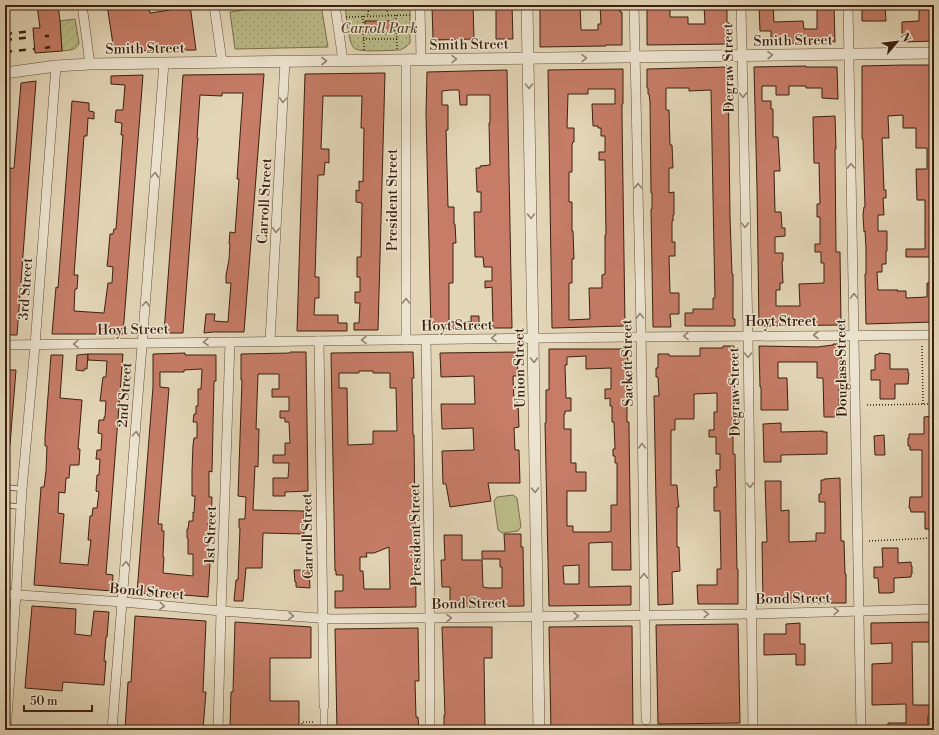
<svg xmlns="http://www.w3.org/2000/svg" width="939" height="735" font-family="'Libre Bodoni',serif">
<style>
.grass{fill:#bbbc89;stroke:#7b6e4c}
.park{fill:url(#park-dots);stroke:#7b6e4c}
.garden{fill:url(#garden-furrows);stroke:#7b6e4c}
.building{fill:#c67c67;stroke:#3b200e;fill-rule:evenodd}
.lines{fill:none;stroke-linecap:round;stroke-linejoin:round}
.service-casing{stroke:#654e38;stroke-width:6}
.pedestrian-casing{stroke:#654e38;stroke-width:8}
.minor-casing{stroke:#654e38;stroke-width:10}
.tertiary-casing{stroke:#654e38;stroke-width:12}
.path{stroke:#3b200e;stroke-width:1.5;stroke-dasharray:1 2;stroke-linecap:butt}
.service{stroke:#ede4d0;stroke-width:4.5}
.pedestrian{stroke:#ede4d0;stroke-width:7}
.minor{stroke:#ede4d0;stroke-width:9}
.tertiary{stroke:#ede4d0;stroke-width:11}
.rail{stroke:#3b200e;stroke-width:2.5;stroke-dasharray:7 7;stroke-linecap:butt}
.oneway{stroke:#94826f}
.labels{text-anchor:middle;stroke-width:3;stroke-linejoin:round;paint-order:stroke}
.park-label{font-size:14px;font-style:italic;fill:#5b472d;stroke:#ede4d0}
.street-label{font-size:14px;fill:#3b200e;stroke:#ede4d0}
</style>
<defs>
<pattern id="park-dots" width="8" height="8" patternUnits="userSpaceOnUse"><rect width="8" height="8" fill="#bbbc89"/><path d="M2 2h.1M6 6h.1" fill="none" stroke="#a2a175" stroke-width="1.8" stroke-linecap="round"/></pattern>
<pattern id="garden-furrows" width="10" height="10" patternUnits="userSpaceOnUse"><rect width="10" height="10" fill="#bbbc89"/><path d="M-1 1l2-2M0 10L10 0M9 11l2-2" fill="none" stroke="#a2a175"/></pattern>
</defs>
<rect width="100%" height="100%" fill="#e3d6b7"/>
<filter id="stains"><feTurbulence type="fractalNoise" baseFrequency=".005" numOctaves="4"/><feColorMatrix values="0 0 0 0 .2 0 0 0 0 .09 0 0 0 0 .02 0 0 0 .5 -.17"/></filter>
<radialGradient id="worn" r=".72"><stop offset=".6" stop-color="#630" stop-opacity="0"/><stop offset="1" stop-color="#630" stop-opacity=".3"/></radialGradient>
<!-- grass -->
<polygon class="grass" points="513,495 517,498 521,527 518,531 502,533 498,530 494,501 497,497"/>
<!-- park -->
<g class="park">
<polygon points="277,5 321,5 328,47 235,49 230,12"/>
<path d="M 345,5 L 410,5 L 410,43 L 406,47 L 400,50 C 391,50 360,53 354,48 C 348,42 346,14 345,5 Z"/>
</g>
<!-- garden -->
<path class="garden" d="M 75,19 L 79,43 C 76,51 69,50 62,51 L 60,21 Z"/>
<!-- building -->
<g class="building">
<polygon points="37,5 58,5 60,21 62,51 35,53 33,28 40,28"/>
<polygon points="107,5 148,5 150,13 170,10 169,5 190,5 196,50 114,51"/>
<polygon points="432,5 473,5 474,39 433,40"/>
<polygon points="496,5 512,5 513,39 496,39"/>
<polygon points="540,5 580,5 581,30 598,30 598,24 601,24 600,5 620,5 620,12 622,12 622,45 606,45 606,46 540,47"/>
<polygon points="647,5 670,5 670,17 688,17 688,24 705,24 704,5 727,5 727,23 730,23 730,44 647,45"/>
<polygon points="759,5 773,5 774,22 803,21 804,29 817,29 817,5 834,5 835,42 774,44 774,43 771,43 771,31 760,31"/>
<polygon points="862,5 885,5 886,21 862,21"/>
<polygon points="920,5 934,5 934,41 902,42 902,22 919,21 919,11 920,11"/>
<rect x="365" y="21" width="29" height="11"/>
<polygon points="903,65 934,65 934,257 906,257 906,249 925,249 925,200 917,200 916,169 927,169 927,148 916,148 916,128 903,128 903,115 888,116 889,138 882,138 884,190 886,190 886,198 883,198 884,215 878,215 878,231 887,231 887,251 886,251 886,264 882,264 882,272 877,272 878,290 898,290 897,291 906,291 906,298 927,297 927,283 934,283 934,322 866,324 865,274 866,274 866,248 865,231 864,232 863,215 864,207 865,207 863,139 862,139 862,66"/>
<polygon points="806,66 806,67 837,67 838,99 822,98 822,88 806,88 806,86 789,86 789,95 776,95 776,86 762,86 762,101 771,101 771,109 773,109 773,137 778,137 780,171 774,171 775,212 781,212 782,228 785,228 785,236 775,237 775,253 783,253 783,261 782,261 783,283 780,283 780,290 776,290 776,306 800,306 799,284 824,283 824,263 821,263 821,252 815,252 815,244 820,244 820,217 817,217 817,204 820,204 819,163 814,163 813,117 835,116 836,149 835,149 836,252 840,252 841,325 759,326 757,188 754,67"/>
<polygon points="728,67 730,217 732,274 733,274 733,319 735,319 735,326 685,326 685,313 693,313 693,309 713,309 713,298 715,298 714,250 711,90 689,91 689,88 666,88 666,110 669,110 670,145 672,145 673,168 669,168 669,193 674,192 674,215 673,215 673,221 672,221 672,242 675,242 675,256 669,256 670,293 679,293 679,314 670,314 671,327 653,327 651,209 652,209 652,193 651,193 650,102 649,94 648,94 648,88 647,88 647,69"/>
<path d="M 623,69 L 623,104 L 622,104 L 622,116 L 625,326 L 552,328 L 548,70 ZM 588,89 L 615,89 L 615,104 L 592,104 L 593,126 L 598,126 L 598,128 L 601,128 L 601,136 L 605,136 L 605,152 L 599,152 L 599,160 L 605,160 L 606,235 L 605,235 L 605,274 L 602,275 L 602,288 L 589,288 L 590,319 L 569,320 L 569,283 L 572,283 L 572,259 L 574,259 L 573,231 L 572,231 L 572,202 L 569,202 L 569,172 L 572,172 L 572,145 L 573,142 L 574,142 L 574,128 L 567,128 L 568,94 L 588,94 Z"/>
<polygon points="507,70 512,328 493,328 492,287 485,288 485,281 492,281 492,267 484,267 483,257 475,257 474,212 481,212 481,192 477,192 476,168 480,168 480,166 490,165 489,123 490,123 490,95 467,95 467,105 460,105 459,90 451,90 442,91 442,105 448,105 448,130 446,130 448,207 454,207 454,224 455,224 456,243 453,243 453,283 449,283 449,322 471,322 471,316 479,316 479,328 431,329 426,114 427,72"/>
<polygon points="385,73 378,330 354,330 354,323 359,323 360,303 355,303 355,292 360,292 360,277 357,277 357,257 361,257 362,203 356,202 356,190 359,191 359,181 363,182 364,128 361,128 362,96 323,96 321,149 329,149 329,163 325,162 324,175 318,175 315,277 319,277 319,298 315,298 314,315 338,315 338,323 347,323 347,331 297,331 305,74"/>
<polygon points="264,74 244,332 213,332 204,333 206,314 215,314 214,321 228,322 231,283 226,283 226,275 229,260 230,244 229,244 230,232 235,233 239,179 237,179 243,93 222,93 222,96 200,95 197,138 198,138 197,148 183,333 164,333 183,75"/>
<polygon points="143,75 123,334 52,334 56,287 58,288 72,101 89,103 89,111 94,112 94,119 88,118 87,136 84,136 74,275 78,275 77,289 75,289 74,311 104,313 108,283 112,283 113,267 107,266 108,258 110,234 113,234 114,229 116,229 123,135 121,135 122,123 115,122 116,110 123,110 125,85 111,84 111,76"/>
<polygon points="36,81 17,335 5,335 5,298 8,258 5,258 5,169 14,168 21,83"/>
<polygon points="833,344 841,344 842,377 840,378 841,386 839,386 839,417 824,417 823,378 817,378 817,362 778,362 778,378 787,378 788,410 761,410 761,387 760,387 759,346 817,347 833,345"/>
<polygon points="723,346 734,346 735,429 733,429 733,454 735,454 737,569 738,569 738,604 698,604 697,585 717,585 717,569 721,569 720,511 714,511 714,487 717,487 716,470 720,470 720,454 716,454 716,437 709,437 709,430 714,430 714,412 717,412 717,393 694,394 694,419 675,419 675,430 671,430 671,485 677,485 678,500 679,507 677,507 677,547 679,547 680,571 672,572 673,604 658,605 654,396 659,396 658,377 656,377 656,368 658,368 658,354 669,354 669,356 700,356 700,348 723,348"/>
<path d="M 549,349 L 628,349 L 627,382 L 627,422 L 629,422 L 629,429 L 631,570 L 612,570 L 612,542 L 589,543 L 589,587 L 631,586 L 631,605 L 549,606 L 545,423 L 546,423 L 546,390 L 549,390 ZM 586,356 L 586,369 L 611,368 L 611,389 L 605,389 L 605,399 L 610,398 L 610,406 L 612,406 L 612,422 L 614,422 L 615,449 L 613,449 L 613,456 L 615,456 L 615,463 L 617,463 L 617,505 L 611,505 L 611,531 L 608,532 L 573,532 L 573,526 L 567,526 L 567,491 L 586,491 L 586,472 L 576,472 L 576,463 L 571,463 L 571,429 L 564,429 L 564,414 L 565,414 L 565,411 L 571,411 L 571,398 L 566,398 L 565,365 L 567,365 L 567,357 ZM 579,565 L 579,584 L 564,584 L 563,566 Z"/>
<polygon points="290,352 306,352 308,491 285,492 285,496 273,496 273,478 288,478 289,463 273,463 273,455 285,455 285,443 290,443 289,422 285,422 285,418 280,418 280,411 289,411 289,397 272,397 272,389 279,389 279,374 258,374 256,429 259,429 258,467 255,466 253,510 304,511 304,534 263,533 262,568 246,568 243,601 234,601 236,580 238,580 240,528 239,528 239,519 245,519 246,497 238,496 242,380 241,380 241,354 290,353"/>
<path d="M 413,352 L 414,378 L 412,378 L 413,435 L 414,435 L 416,607 L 335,608 L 335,591 L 343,591 L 343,575 L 336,575 L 336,571 L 335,571 L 331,353 ZM 359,371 L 373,371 L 373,373 L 390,373 L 390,388 L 396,388 L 397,431 L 373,431 L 373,444 L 348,445 L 347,388 L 339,388 L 339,373 L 359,373 ZM 389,547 L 390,589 L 364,589 L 363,571 L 360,571 L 360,557 L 367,557 L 366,553 L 374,553 Z"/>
<polygon points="517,352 518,376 513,376 514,403 518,403 519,427 514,428 515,450 519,450 520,483 488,483 491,501 450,507 446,484 443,484 442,451 474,450 473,428 442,429 441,404 475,404 474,376 441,377 440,353"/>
<path d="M 185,353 L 185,355 L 216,355 L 216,381 L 214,381 L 212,472 L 209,471 L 209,497 L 212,497 L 211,521 L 208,521 L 208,563 L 210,563 L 208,597 L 172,594 L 172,596 L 137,593 L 153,387 L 153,354 ZM 202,369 L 201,389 L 198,389 L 198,406 L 196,406 L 196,414 L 194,414 L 193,422 L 197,422 L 197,438 L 194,438 L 193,445 L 192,471 L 192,496 L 195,496 L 194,513 L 193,512 L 193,521 L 189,521 L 188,529 L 187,529 L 187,538 L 188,538 L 188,554 L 193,554 L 193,576 L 163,573 L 164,557 L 163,557 L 164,531 L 162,531 L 162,524 L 158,524 L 169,388 L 160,387 L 160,372 L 184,372 L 184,370 Z"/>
<polygon points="879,353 890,354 890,369 908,369 908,373 909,373 908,384 895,384 895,399 880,399 880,380 871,380 871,370 875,370 875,355 879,354"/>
<polygon points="88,354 87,369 84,369 84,371 76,370 77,355"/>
<polygon points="88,354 123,354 106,574 113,575 112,591 34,585 41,487 44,487 46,471 47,446 45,446 45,437 51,355 63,355 60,398 82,400 78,449 80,449 79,465 70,465 69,478 66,478 65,493 59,492 58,513 64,514 60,563 88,565 91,540 88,540 90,516 92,516 93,508 97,508 99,492 96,491 97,475 99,475 100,459 96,459 97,450 101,450 102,434 98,433 99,420 104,420 104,417 105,417 106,401 100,401 103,377 106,377 107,361 88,360"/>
<polygon points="5,370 16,370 10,445 5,445"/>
<polygon points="934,416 934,529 925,529 925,512 911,512 910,508 909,508 910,497 922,497 922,450 910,450 910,446 908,446 908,438 909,438 909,434 924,434 924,417"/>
<polygon points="781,423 781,432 823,431 823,432 827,432 827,454 781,455 781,462 764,462 763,424"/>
<polygon points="884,435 885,455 875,455 874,436"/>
<polygon points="840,478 841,541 844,541 845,574 846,574 846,603 763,603 762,542 767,542 765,481 781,481 781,511 789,510 789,542 816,541 816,533 825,533 825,502 819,502 819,494 821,494 821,480 824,480 824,479"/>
<polygon points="504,534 521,534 521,547 523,547 524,606 450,607 450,587 442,587 441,560 445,560 444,535 462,535 462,560 482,560 483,587 489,588 502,588 502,567 500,567 500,559 482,559 482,551 505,551"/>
<polygon points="882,548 898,548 898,563 911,562 911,566 912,566 912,574 911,574 911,577 894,578 894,592 890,593 879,593 878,578 874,578 874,567 883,567"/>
<polygon points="294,570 309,570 310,588 296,587 296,582 295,582"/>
<polygon points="32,606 76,609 75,634 91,636 94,611 109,612 107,637 106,637 104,661 106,661 104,685 63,682 62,691 25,688"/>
<polygon points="135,616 206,621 203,692 206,692 203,730 127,730 127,729 125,729 128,682 131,682"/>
<polygon points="235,622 311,627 311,658 270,658 270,701 299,701 299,730 231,730 231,726 230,726 231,692 233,692"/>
<polygon points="934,622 934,642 912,642 913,705 934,705 934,716 928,716 928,730 888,730 888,723 906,723 906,704 872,705 872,664 892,663 892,643 871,644 871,623"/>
<polygon points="800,623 800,644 805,644 805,665 796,665 796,654 764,655 764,634 786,634 786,624"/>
<polygon points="738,624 740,723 658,724 656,625"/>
<polygon points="632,626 633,730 551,730 549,627"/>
<polygon points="442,627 492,627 492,658 484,658 485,730 444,730 444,715 445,715"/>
<polygon points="418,628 419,681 415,681 416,717 418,717 419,730 337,730 335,629"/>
</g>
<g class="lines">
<!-- service casing -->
<g class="service-casing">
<g id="service">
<polyline points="5,487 22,489"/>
<polyline points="5,505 21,507"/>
</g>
</g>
<!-- pedestrian casing -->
<g class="pedestrian-casing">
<polyline id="pedestrian" points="324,706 324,730"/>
</g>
<!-- minor casing -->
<g class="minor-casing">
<g id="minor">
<polyline points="82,5 90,64"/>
<polyline points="214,5 222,62"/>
<polyline points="335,5 343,61"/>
<polyline points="420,5 421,60"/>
<polyline points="634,5 641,328 646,720"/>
<polyline points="741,5 748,335 753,730"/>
<polyline points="848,5 861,730"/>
<polyline points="426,339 430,618 430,730"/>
<polyline points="406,340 406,60"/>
<polyline points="270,341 285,61"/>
<polyline points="319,341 324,706"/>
<polyline points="5,345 631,337 934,335"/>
<polyline points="5,594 123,602 221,611 332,619 751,614 934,609"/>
<polyline points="6,730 16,594 22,489 35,345 56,66"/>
<polyline points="112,730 164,63"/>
<polyline points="218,730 221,611 230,342"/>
</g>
</g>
<!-- tertiary casing -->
<g class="tertiary-casing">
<g id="tertiary">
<polyline points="527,5 533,338 539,730"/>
<polyline points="5,73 56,66 90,64 934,53"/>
</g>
</g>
<!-- path -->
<g class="path">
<polyline points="386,5 388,15"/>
<polyline points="368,15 369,5"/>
<polyline points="396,15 397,50"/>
<polyline points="363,16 364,50"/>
<polyline points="346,17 412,15"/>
<polyline points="363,39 397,39"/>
<polyline points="922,346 923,404"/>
<polyline points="867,405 934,404"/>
<polyline points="869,541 934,538"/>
<polyline points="302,730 302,722 315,722"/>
</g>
<!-- service -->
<use href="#service" class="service"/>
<!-- pedestrian -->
<use href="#pedestrian" class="pedestrian"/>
<!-- minor -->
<use href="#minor" class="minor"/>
<!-- tertiary -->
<use href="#tertiary" class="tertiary"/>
<!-- rail -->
<g class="rail">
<polyline points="5,34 33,31"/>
<polyline points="45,36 49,36"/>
<polyline points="5,40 33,37"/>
<polyline points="45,48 50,47"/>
<polyline points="5,52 34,49"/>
</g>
</g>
<!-- one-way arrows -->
<defs><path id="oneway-chevron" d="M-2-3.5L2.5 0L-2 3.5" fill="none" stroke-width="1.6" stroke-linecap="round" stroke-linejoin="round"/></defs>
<g class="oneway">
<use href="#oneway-chevron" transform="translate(770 55) rotate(-1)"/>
<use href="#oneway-chevron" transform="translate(584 58) rotate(-1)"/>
<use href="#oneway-chevron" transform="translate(454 59) rotate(-1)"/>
<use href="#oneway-chevron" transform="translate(324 61)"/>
<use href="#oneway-chevron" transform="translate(529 86) rotate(89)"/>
<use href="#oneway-chevron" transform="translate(743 95) rotate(89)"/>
<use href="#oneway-chevron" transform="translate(283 100) rotate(93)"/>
<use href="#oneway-chevron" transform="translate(851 166) rotate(-91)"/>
<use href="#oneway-chevron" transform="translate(155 175) rotate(-86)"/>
<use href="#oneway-chevron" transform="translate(638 186) rotate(-91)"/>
<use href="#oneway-chevron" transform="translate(531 216) rotate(89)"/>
<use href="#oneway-chevron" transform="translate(745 225) rotate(89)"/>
<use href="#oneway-chevron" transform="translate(276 230) rotate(93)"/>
<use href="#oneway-chevron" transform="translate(854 296) rotate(-91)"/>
<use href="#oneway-chevron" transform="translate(406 301) rotate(-90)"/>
<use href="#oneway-chevron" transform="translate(146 304) rotate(-86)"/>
<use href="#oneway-chevron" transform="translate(640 316) rotate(-91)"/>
<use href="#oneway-chevron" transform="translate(816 335) rotate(180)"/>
<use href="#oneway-chevron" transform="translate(686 336) rotate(179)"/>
<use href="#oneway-chevron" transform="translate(494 338) rotate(179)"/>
<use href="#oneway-chevron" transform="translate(364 340) rotate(179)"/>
<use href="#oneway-chevron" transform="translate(206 342) rotate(179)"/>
<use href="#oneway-chevron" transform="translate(76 344) rotate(179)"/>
<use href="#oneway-chevron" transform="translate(748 355) rotate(89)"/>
<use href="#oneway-chevron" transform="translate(534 360) rotate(89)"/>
<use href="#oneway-chevron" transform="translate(136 434) rotate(-86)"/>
<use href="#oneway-chevron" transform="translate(642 446) rotate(-91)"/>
<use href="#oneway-chevron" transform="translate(750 485) rotate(89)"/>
<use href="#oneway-chevron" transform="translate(535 490) rotate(89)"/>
<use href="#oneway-chevron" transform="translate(126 564) rotate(-86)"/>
<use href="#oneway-chevron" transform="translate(644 576) rotate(-91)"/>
<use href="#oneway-chevron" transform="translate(162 606) rotate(5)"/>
<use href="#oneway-chevron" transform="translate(836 611) rotate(-1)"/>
<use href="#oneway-chevron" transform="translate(706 614) rotate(-1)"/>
<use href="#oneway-chevron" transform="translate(291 616) rotate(4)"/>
<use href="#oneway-chevron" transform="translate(576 616) rotate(-1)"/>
<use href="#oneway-chevron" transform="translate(449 618) rotate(-1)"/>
</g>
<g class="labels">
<!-- park labels -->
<g class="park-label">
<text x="379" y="33">Carroll Park</text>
</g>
<!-- street labels -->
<g class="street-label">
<text transform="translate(793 40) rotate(-1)" y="5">Smith Street</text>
<text transform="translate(469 44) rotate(-1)" y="5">Smith Street</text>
<text transform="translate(145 48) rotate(-1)" y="5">Smith Street</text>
<text transform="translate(728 68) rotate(-91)" y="5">Degraw Street</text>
<text transform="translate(392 200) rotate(-90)" y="5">President Street</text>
<text transform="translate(264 201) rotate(-87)" y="5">Carroll Street</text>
<text transform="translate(25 289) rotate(-86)" y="5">3rd Street</text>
<text x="781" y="326">Hoyt Street</text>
<text transform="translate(457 325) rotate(-1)" y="5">Hoyt Street</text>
<text transform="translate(133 329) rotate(-1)" y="5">Hoyt Street</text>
<text transform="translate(627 363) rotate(-91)" y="5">Sackett Street</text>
<text transform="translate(519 368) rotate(-91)" y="5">Union Street</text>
<text transform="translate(841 368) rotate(-91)" y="5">Douglass Street</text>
<text transform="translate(734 392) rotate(-91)" y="5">Degraw Street</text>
<text transform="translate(124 395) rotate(-86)" y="5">2nd Street</text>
<text transform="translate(210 535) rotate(-88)" y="5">1st Street</text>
<text transform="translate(415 535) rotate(-91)" y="5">President Street</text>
<text transform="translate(307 536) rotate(-91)" y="5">Carroll Street</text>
<text transform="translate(147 591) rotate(5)" y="5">Bond Street</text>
<text transform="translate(793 598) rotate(-1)" y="5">Bond Street</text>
<text transform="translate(469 603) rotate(-1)" y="5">Bond Street</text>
</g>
</g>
<!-- margin -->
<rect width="939" height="735" fill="none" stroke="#e3d6b7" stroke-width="20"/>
<rect x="6" y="6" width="927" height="723" fill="none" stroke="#3b200e" stroke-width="2"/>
<rect x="10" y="10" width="919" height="715" fill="none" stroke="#3b200e"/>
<!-- north arrow -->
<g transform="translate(897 42) rotate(62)" stroke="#ede4d0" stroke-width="3" paint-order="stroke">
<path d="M0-3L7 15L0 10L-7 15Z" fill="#3b200e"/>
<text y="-6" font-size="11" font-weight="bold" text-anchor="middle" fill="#3b200e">N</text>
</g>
<!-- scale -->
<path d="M24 705v6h68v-6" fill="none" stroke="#3b200e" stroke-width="2"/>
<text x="30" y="705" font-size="12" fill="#3b200e" stroke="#ede4d0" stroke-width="3" paint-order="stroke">50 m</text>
<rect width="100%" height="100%" filter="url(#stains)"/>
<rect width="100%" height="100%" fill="url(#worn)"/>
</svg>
